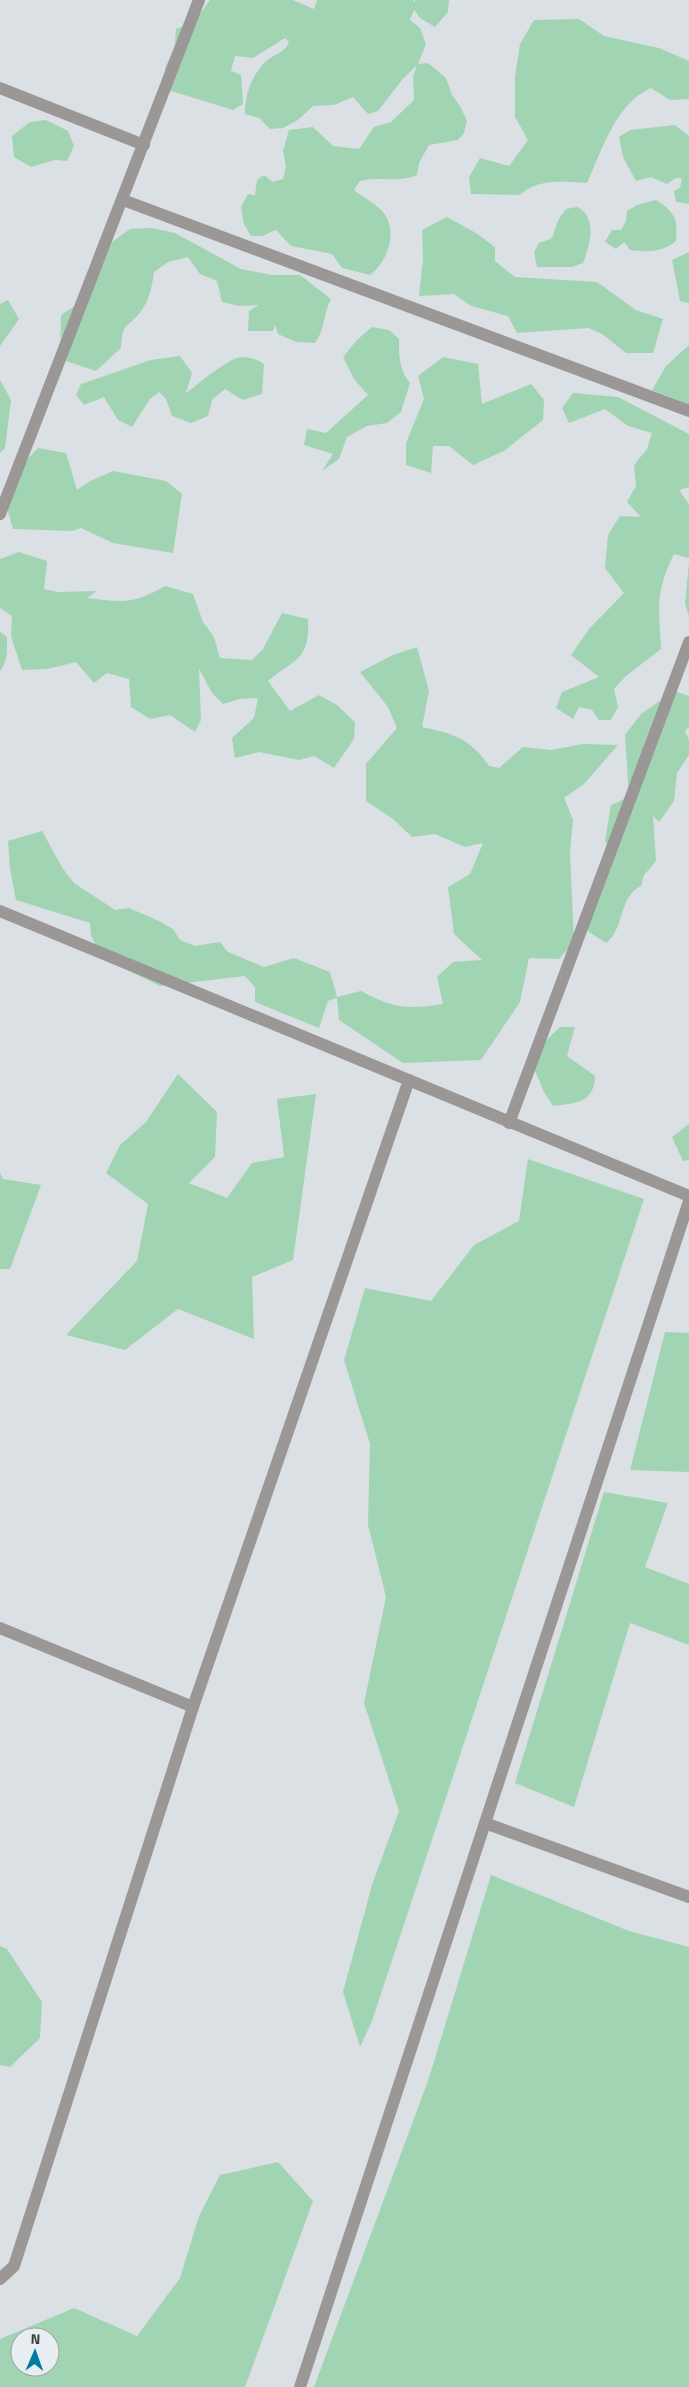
<svg xmlns="http://www.w3.org/2000/svg" width="689" height="2387" font-family="'Titillium Web',sans-serif">
<style>
.green{fill:#a1d4b3;fill-rule:evenodd}
.lines{fill:none;stroke-linecap:round;stroke-linejoin:round}
.minor{stroke:#9b9797;stroke-width:12}
</style>
<rect width="100%" height="100%" fill="#dbe0e4"/>
<!-- green -->
<g class="green">
<path d="M 210,0 L 293,0 L 314,9 L 317,0 L 413,0 L 415,3 L 415,0 L 449,0 L 448,12 L 435,27 L 420,18 L 414,10 L 410,20 L 420,28 L 426,44 L 418,64 L 428,63 L 446,78 L 452,95 L 460,106 L 467,121 L 464,133 L 458,140 L 429,145 L 419,163 L 417,175 C 399,183 379,176 360,181 L 354,190 C 363,197 376,204 383,212 C 399,232 387,262 370,275 L 342,268 L 332,254 L 291,246 L 276,230 L 262,236 L 251,236 L 244,224 L 241,207 L 248,194 L 255,195 L 257,180 L 264,175 L 273,182 L 283,179 L 286,166 L 283,151 L 289,130 L 313,127 L 333,146 L 359,149 L 374,127 L 391,122 L 414,100 L 413,77 L 417,65 L 402,80 L 378,111 L 368,114 L 353,97 L 334,105 L 313,106 L 298,120 L 283,128 L 270,129 L 259,118 L 245,114 C 245,94 251,77 266,61 C 274,54 285,53 289,42 L 285,38 L 253,58 L 235,56 L 231,71 L 241,75 L 243,104 L 233,110 L 168,90 L 165,68 L 175,45 L 176,29 L 194,22 Z"/>
<path d="M 579,19 L 604,36 L 659,48 L 689,61 L 689,99 L 670,100 L 651,88 C 616,103 602,150 587,183 C 565,182 538,178 520,195 L 471,194 L 469,177 L 480,158 L 509,166 L 528,140 L 515,117 L 515,77 L 520,44 L 534,20 Z"/>
<polygon points="46,120 68,131 74,146 67,161 55,160 31,167 14,157 12,136 30,122"/>
<polygon points="675,125 689,136 689,204 676,202 674,191 680,188 682,178 676,178 667,184 651,177 636,181 623,157 619,137 630,130"/>
<path d="M 656,200 C 675,212 678,219 676,241 C 661,253 648,252 630,250 L 624,242 L 616,249 L 605,242 L 612,230 L 621,230 L 626,221 L 627,211 L 637,205 Z"/>
<path d="M 577,207 C 598,217 590,245 583,263 L 572,267 L 537,267 L 534,252 L 539,243 C 556,238 552,237 557,223 C 559,218 563,213 566,209 Z"/>
<polygon points="447,217 476,233 495,247 495,261 515,277 597,282 636,310 663,319 653,353 626,353 602,334 589,328 517,333 508,316 471,306 454,294 419,296 423,259 422,230"/>
<path d="M 152,228 L 175,233 L 241,269 L 272,275 L 300,275 L 331,299 C 323,314 325,330 315,343 L 296,342 L 278,334 L 275,325 L 273,331 L 248,331 L 249,311 L 259,305 L 239,306 L 222,302 L 217,281 L 200,274 L 188,257 L 168,262 L 154,272 C 152,287 149,302 139,314 C 124,330 123,323 121,348 L 96,371 L 60,359 L 61,315 L 89,297 L 112,242 L 130,229 Z"/>
<polygon points="689,252 689,303 680,301 672,260"/>
<polygon points="8,300 19,319 0,346 0,304"/>
<path d="M 372,327 L 389,330 L 399,339 C 399,356 399,369 410,383 L 401,412 L 387,423 L 367,426 L 347,437 L 339,459 L 322,471 L 333,454 L 304,445 L 307,429 L 326,433 L 368,395 L 354,379 L 343,357 L 357,340 Z"/>
<polygon points="689,345 689,405 652,390 666,366"/>
<path d="M 180,356 L 192,373 L 186,393 C 198,385 227,358 242,357 C 250,357 258,360 264,364 L 262,394 L 243,400 L 225,389 L 212,400 L 208,416 L 191,423 L 172,416 L 166,399 L 159,392 L 150,399 L 132,427 L 118,420 L 104,397 L 84,405 L 76,395 L 81,384 L 151,360 Z"/>
<polygon points="443,357 478,364 482,404 531,384 544,400 543,420 504,451 473,465 449,446 433,446 431,473 406,465 406,443 424,399 418,376"/>
<polygon points="0,380 11,400 5,448 0,453"/>
<path d="M 573,393 L 618,397 L 689,434 L 689,487 L 679,490 L 689,504 L 689,558 L 674,554 C 655,592 659,609 661,649 L 626,676 L 614,689 L 618,707 L 611,720 L 599,720 L 592,710 L 579,707 L 573,719 L 556,708 L 562,692 L 599,677 L 571,655 L 589,629 L 624,593 L 605,568 L 608,535 L 620,516 L 641,517 L 627,502 L 636,486 L 634,465 L 647,449 L 652,433 L 628,426 L 605,409 L 569,423 L 562,408 Z"/>
<polygon points="38,448 66,453 77,490 90,481 113,471 166,481 182,494 173,553 113,543 81,528 72,531 13,529 5,501 17,470"/>
<path d="M 19,552 L 47,561 L 44,589 L 58,592 L 97,591 L 87,598 C 123,602 132,605 165,586 L 193,594 L 203,622 L 214,637 L 220,658 L 252,660 L 263,649 L 282,613 L 308,619 C 310,660 296,658 268,681 L 290,711 L 319,695 L 337,705 L 355,722 L 354,739 L 334,768 L 314,756 L 299,760 L 259,752 L 235,758 L 232,738 L 254,718 L 258,698 L 240,699 L 223,704 L 212,693 L 199,669 L 201,720 L 195,732 L 170,715 L 150,719 L 131,707 L 129,679 L 107,673 L 94,683 L 76,662 L 47,669 L 22,670 L 11,636 L 12,616 L 0,608 L 0,559 Z"/>
<polygon points="689,562 689,616 685,604"/>
<path d="M 0,632 L 7,637 C 7,652 8,660 0,671 Z"/>
<path d="M 417,647 L 429,691 L 422,727 C 454,734 470,738 489,766 L 499,768 L 523,747 L 551,750 L 583,744 L 618,745 L 584,784 L 564,798 L 573,820 L 570,852 L 574,942 L 559,959 L 529,958 L 520,1002 L 481,1060 L 403,1063 L 339,1020 L 337,998 L 328,1001 L 319,1028 L 255,1002 L 255,987 L 245,976 L 160,986 L 102,958 L 91,935 L 90,923 L 16,900 L 10,869 L 8,841 L 42,831 L 63,869 L 74,883 L 115,910 L 129,908 L 159,921 L 173,929 L 180,940 L 195,946 L 220,942 L 228,952 L 264,967 L 294,958 L 330,972 L 337,997 L 361,991 C 392,1008 408,1010 443,1004 L 437,977 L 453,962 L 482,960 L 454,934 L 448,887 L 470,874 L 483,843 L 465,847 L 435,834 L 412,837 L 393,819 L 366,801 L 366,764 L 397,728 L 388,707 L 360,672 L 393,655 Z"/>
<path d="M 674,691 L 689,696 L 689,727 L 685,731 L 689,740 L 689,755 L 677,773 L 674,801 L 659,822 L 653,816 L 656,861 L 644,875 L 641,886 C 618,897 625,929 606,943 L 580,926 L 613,857 L 605,841 L 611,805 L 629,797 L 625,735 L 641,714 Z"/>
<path d="M 560,1027 L 575,1027 L 567,1056 L 595,1076 C 594,1104 575,1103 553,1106 L 544,1092 L 533,1066 L 539,1047 Z"/>
<polygon points="178,1074 217,1112 215,1157 189,1183 227,1198 252,1163 284,1157 277,1099 316,1094 293,1260 252,1277 254,1339 178,1309 125,1350 66,1335 137,1261 148,1204 106,1173 120,1145 146,1122"/>
<polygon points="689,1124 689,1160 683,1161 672,1137"/>
<polygon points="528,1159 644,1199 372,2021 360,2047 343,1992 372,1885 399,1811 364,1703 386,1597 368,1525 370,1444 344,1360 365,1288 431,1301 474,1245 519,1221"/>
<polygon points="0,1173 3,1179 41,1185 10,1269 0,1269"/>
<polygon points="665,1332 689,1333 689,1472 630,1470"/>
<polygon points="604,1492 668,1503 645,1567 689,1584 689,1645 630,1623 574,1807 515,1783"/>
<polygon points="491,1875 629,1931 689,1947 689,2387 314,2387 428,2081"/>
<polygon points="0,1946 7,1949 42,2002 40,2038 10,2067 0,2065"/>
<path d="M 278,2162 L 313,2201 L 245,2387 L 0,2387 L 0,2339 L 74,2308 L 137,2336 L 180,2278 L 199,2216 L 220,2175 ZM 20,2337 L 50,2337 L 50,2367 L 20,2367 Z"/>
</g>
<g class="lines">
<!-- minor -->
<g class="minor">
<polyline points="0,88 144,145"/>
<polyline points="123,200 689,411"/>
<polyline points="0,514 199,0"/>
<polyline points="0,911 689,1196"/>
<polyline points="509,1123 689,642"/>
<polyline points="0,1628 193,1707"/>
<polyline points="485,1823 689,1897"/>
<polyline points="0,2279 14,2266 193,1707 409,1080"/>
<polyline points="300,2387 689,1201"/>
</g>
</g>
<!-- north arrow -->
<g transform="translate(35 2352) rotate(2)"><circle r="24" fill="#e8edf1" stroke="#a2a6a9"/>
<path d="M0-4L9 19L0 12L-9 19Z" fill="#007aa1"/>
<text y="-8" font-size="14" font-weight="bold" text-anchor="middle" fill="#393b3c">N</text>
</g>
</svg>
